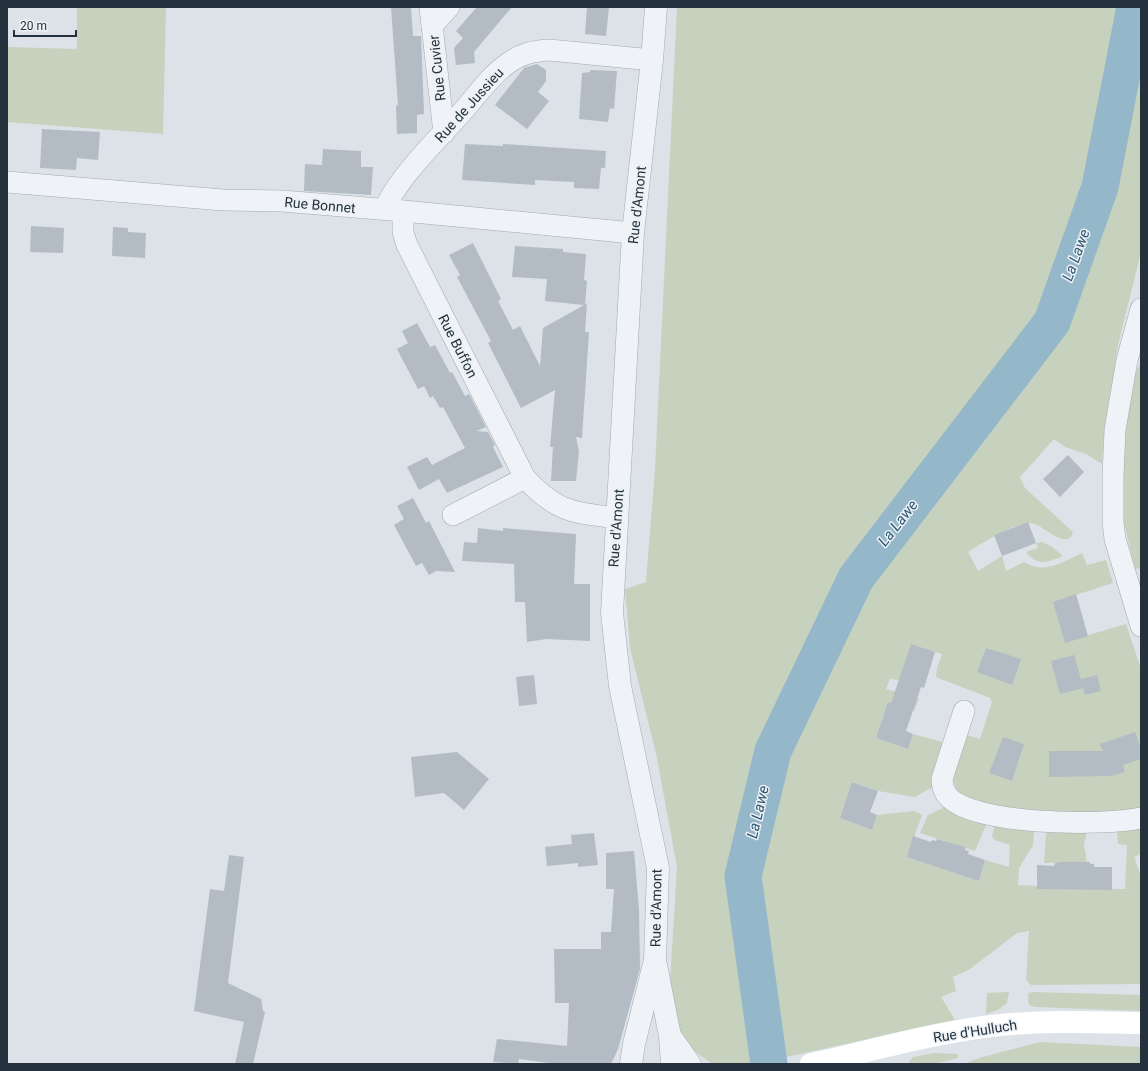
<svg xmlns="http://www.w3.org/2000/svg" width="1148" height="1071" font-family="Roboto,sans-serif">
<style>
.green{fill:#c6d2bd}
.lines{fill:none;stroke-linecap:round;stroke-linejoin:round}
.river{stroke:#95b7ca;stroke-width:37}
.building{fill:#b3bcc4}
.minor-casing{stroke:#a1aab1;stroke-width:22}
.tertiary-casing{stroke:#a1aab1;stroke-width:23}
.minor{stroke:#eff2f6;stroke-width:21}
.tertiary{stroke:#eff2f6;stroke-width:22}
.secondary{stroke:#fff;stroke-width:22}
.labels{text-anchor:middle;stroke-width:3;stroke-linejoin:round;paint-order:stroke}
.street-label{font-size:14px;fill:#25323e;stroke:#ecf1f5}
.water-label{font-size:15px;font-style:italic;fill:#2e5874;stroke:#ecf1f5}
</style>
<rect width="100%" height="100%" fill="#dce2e7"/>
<!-- green -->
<g class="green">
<polygon points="77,7 166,7 163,134 7,122 7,47 77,49"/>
<path d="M 677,7 L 1141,7 L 1141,252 L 1118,345 L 1103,444 L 1102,464 L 1086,454 L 1065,447 L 1054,439 L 1020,477 L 1025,488 L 1073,532 C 1067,553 1042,522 1029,523 C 1014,523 981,544 968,552 L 978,571 L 1002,556 L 1006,571 L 1024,562 C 1044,575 1063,562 1082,553 L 1087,565 L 1106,560 L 1113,583 L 1054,602 L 1065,642 L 1126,624 L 1141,669 L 1141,807 C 1109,818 989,815 961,794 C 956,790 954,784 953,778 L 967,735 L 980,739 L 992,702 L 990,698 L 936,677 L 937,668 L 942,654 L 911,645 L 899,680 L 890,679 L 886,689 L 919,699 L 914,711 L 888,702 L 876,738 L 908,749 L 913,734 L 946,743 L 931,788 L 915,797 L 878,791 L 853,782 L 840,818 L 872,830 L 877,815 L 914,811 L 922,815 L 907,857 L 979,881 L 985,860 L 1009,867 L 1010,845 L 995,840 L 992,837 L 994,828 L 1000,824 L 1031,829 L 1034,832 L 1033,845 L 1019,868 L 1018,885 L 1037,886 L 1038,889 L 1125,889 L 1127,845 L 1118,844 L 1117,829 L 1141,826 L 1141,854 L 1134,857 L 1141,877 L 1141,984 L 1031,985 L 1026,980 L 1029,931 L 1017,933 L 970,969 L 953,977 L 956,991 L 941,997 L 955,1020 L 754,1064 L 715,1064 L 711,1063 L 689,1047 L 678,1030 L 670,982 L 677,867 L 657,758 L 630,648 L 625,589 L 646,582 L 655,469 Z"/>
<polygon points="1141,363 1141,568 1135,569 1123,519 1124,430 1132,378"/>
<path d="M 1042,542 L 1051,546 L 1063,556 C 1049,562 1037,567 1026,552 L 1038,548 L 1036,543 Z"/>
<polygon points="945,807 984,820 986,825 975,851 920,833 928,815"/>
<polygon points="1049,830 1087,830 1084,845 1087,862 1044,863 1046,835"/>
<polygon points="1009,992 1007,1003 998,1010 986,1014 987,993"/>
<polygon points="1033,992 1141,995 1141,1011 1035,1007 1029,1005 1028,996 1029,993"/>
<polygon points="1040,1042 1141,1047 1141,1064 964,1064 979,1058"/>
<polygon points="935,1053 958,1054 958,1058 934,1064 905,1064 908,1064 913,1057"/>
</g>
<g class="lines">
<!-- river -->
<polyline class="river" points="769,1064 743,876 773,751 856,578 1052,322 1100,187 1135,7"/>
</g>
<!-- building -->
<g class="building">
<polygon points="391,7 411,7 413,36 421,36 424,114 417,115 417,133 397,134 396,106 398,105"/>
<polygon points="477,7 512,7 474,52 475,63 456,65 454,48 463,38 456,31"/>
<polygon points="587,7 609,7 606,36 585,34"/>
<polygon points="537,64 546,70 546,81 538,92 549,101 527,129 495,105 524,68"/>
<polygon points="590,70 617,71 614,109 610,108 608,122 579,119 582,73 590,72"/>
<polygon points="42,129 100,132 98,160 77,158 76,170 40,168"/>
<polygon points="465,144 503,146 503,144 606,151 605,168 601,168 599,189 574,188 574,182 535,180 535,185 462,180"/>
<polygon points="323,149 361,151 361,167 373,167 371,195 304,191 305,164 322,165"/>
<polygon points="31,226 64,228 63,253 30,252"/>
<polygon points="113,227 128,228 128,232 146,233 145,258 112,256"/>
<polygon points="473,243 501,299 498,301 513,330 520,326 540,366 543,328 584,305 545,301 547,279 512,277 515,246 563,249 563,252 586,254 584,280 587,281 585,305 587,303 585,332 589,332 582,438 576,437 579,451 576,481 551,481 553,447 550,447 555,390 521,408 488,343 491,341 457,277 460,275 449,255"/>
<polygon points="417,323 430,347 435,345 450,373 452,372 465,396 469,394 486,427 477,431 488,432 495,445 493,447 503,467 447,493 439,479 419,490 407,467 427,457 432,465 465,448 443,407 440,408 433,396 430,398 424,386 418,389 397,349 408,343 402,331"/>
<polygon points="1068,455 1084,472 1060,497 1043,479"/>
<polygon points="413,498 426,523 429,521 455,572 436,571 429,575 422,563 416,566 394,525 404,519 397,506"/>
<polygon points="1028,522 1036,543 1002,556 994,535"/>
<polygon points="478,528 503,531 503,528 576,534 574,584 590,584 590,641 546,639 527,642 525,602 515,602 514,564 462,561 464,542 477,543"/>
<polygon points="1076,594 1088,636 1065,643 1053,602"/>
<polygon points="911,644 935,652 924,688 921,687 906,731 913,734 908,749 876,738 888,702 891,703"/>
<polygon points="986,648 1021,659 1012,685 977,672"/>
<polygon points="1074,655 1081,679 1097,675 1101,691 1085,695 1083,688 1060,694 1051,661"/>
<polygon points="534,675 537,704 519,706 516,677"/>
<polygon points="1135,732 1141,749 1141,759 1123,765 1125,772 1111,776 1049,777 1049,751 1103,751 1100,744"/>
<polygon points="1003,737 1024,744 1012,781 989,773"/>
<polygon points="457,752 489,779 464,810 444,793 415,797 411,757"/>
<polygon points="852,782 878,791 870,812 877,815 872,830 840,818"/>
<polygon points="594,833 598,865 578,867 578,863 547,866 545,847 572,844 571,835"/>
<polygon points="913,836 931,842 932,840 936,841 937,839 965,847 965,850 969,851 968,854 985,860 979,881 907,857"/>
<polygon points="634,851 639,909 640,969 618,1049 611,1064 557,1064 519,1059 518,1064 493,1062 497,1039 567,1046 569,1003 555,1003 554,949 601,949 601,932 611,932 614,889 606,889 606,853"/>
<polygon points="229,855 244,857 228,983 261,999 263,1011 265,1012 253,1064 235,1064 244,1022 194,1011 210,889 224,891"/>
<polygon points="1060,862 1090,862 1090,864 1094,864 1094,867 1112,867 1112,890 1037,889 1037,865 1054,866 1055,863"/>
</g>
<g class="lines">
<!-- minor casing -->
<g class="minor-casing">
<g id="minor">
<polyline points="430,7 444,133"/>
<polyline points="432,26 449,7"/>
<polyline points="7,182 223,200 282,201 403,211 633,233"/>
<path d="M 385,209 C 397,178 440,137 463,111 C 477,95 490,76 507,64 C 520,54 533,51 549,50 L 652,60"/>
<path d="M 403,211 L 403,232 L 407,245 L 525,478 C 558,513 572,512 617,518"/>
<polyline points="1141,309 1127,360 1115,430 1113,476 1113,522 1115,539 1141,626"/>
<polyline points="453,515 525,478"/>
<path d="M 964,711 L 942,779 C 942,784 943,789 946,794 C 968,826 1105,826 1141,818"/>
</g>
</g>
<!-- tertiary casing -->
<g class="tertiary-casing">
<g id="tertiary">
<polyline points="656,965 670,1036 672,1064"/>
<polyline points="671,1037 690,1064"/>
<polyline points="631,1064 634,1044 655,960 658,868 620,686 612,613 633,233 652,60 656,7"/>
</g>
</g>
<!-- minor -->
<use href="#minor" class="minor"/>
<!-- tertiary -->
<use href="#tertiary" class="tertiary"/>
<!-- secondary -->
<path class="secondary" d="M 811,1064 C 871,1051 932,1033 992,1026 C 1042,1020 1092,1022 1141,1023"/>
</g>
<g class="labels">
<!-- street labels -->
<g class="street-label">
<text transform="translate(437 68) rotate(-96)" y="5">Rue Cuvier</text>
<text transform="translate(469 105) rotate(-48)" y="5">Rue de Jussieu</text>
<text transform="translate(320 205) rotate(5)" y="5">Rue Bonnet</text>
<text transform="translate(637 205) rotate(-84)" y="5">Rue d'Amont</text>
<text transform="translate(458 346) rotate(63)" y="5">Rue Buffon</text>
<text transform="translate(616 528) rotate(-86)" y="5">Rue d'Amont</text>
<text transform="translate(656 908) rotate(-89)" y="5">Rue d'Amont</text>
<text transform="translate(975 1031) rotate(-9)" y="5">Rue d'Hulluch</text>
</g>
<!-- water labels -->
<g class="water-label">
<text transform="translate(1076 255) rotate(-70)" y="5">La Lawe</text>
<text transform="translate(898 523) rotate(-52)" y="5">La Lawe</text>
<text transform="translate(758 812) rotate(-77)" y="5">La Lawe</text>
</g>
</g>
<!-- border -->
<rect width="1148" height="1071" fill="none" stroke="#25323e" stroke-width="16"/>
<!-- scale -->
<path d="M14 30v6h62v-6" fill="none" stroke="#25323e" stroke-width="2"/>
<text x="20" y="30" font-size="12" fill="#25323e" stroke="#ecf1f5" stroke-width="3" paint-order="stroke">20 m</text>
</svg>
